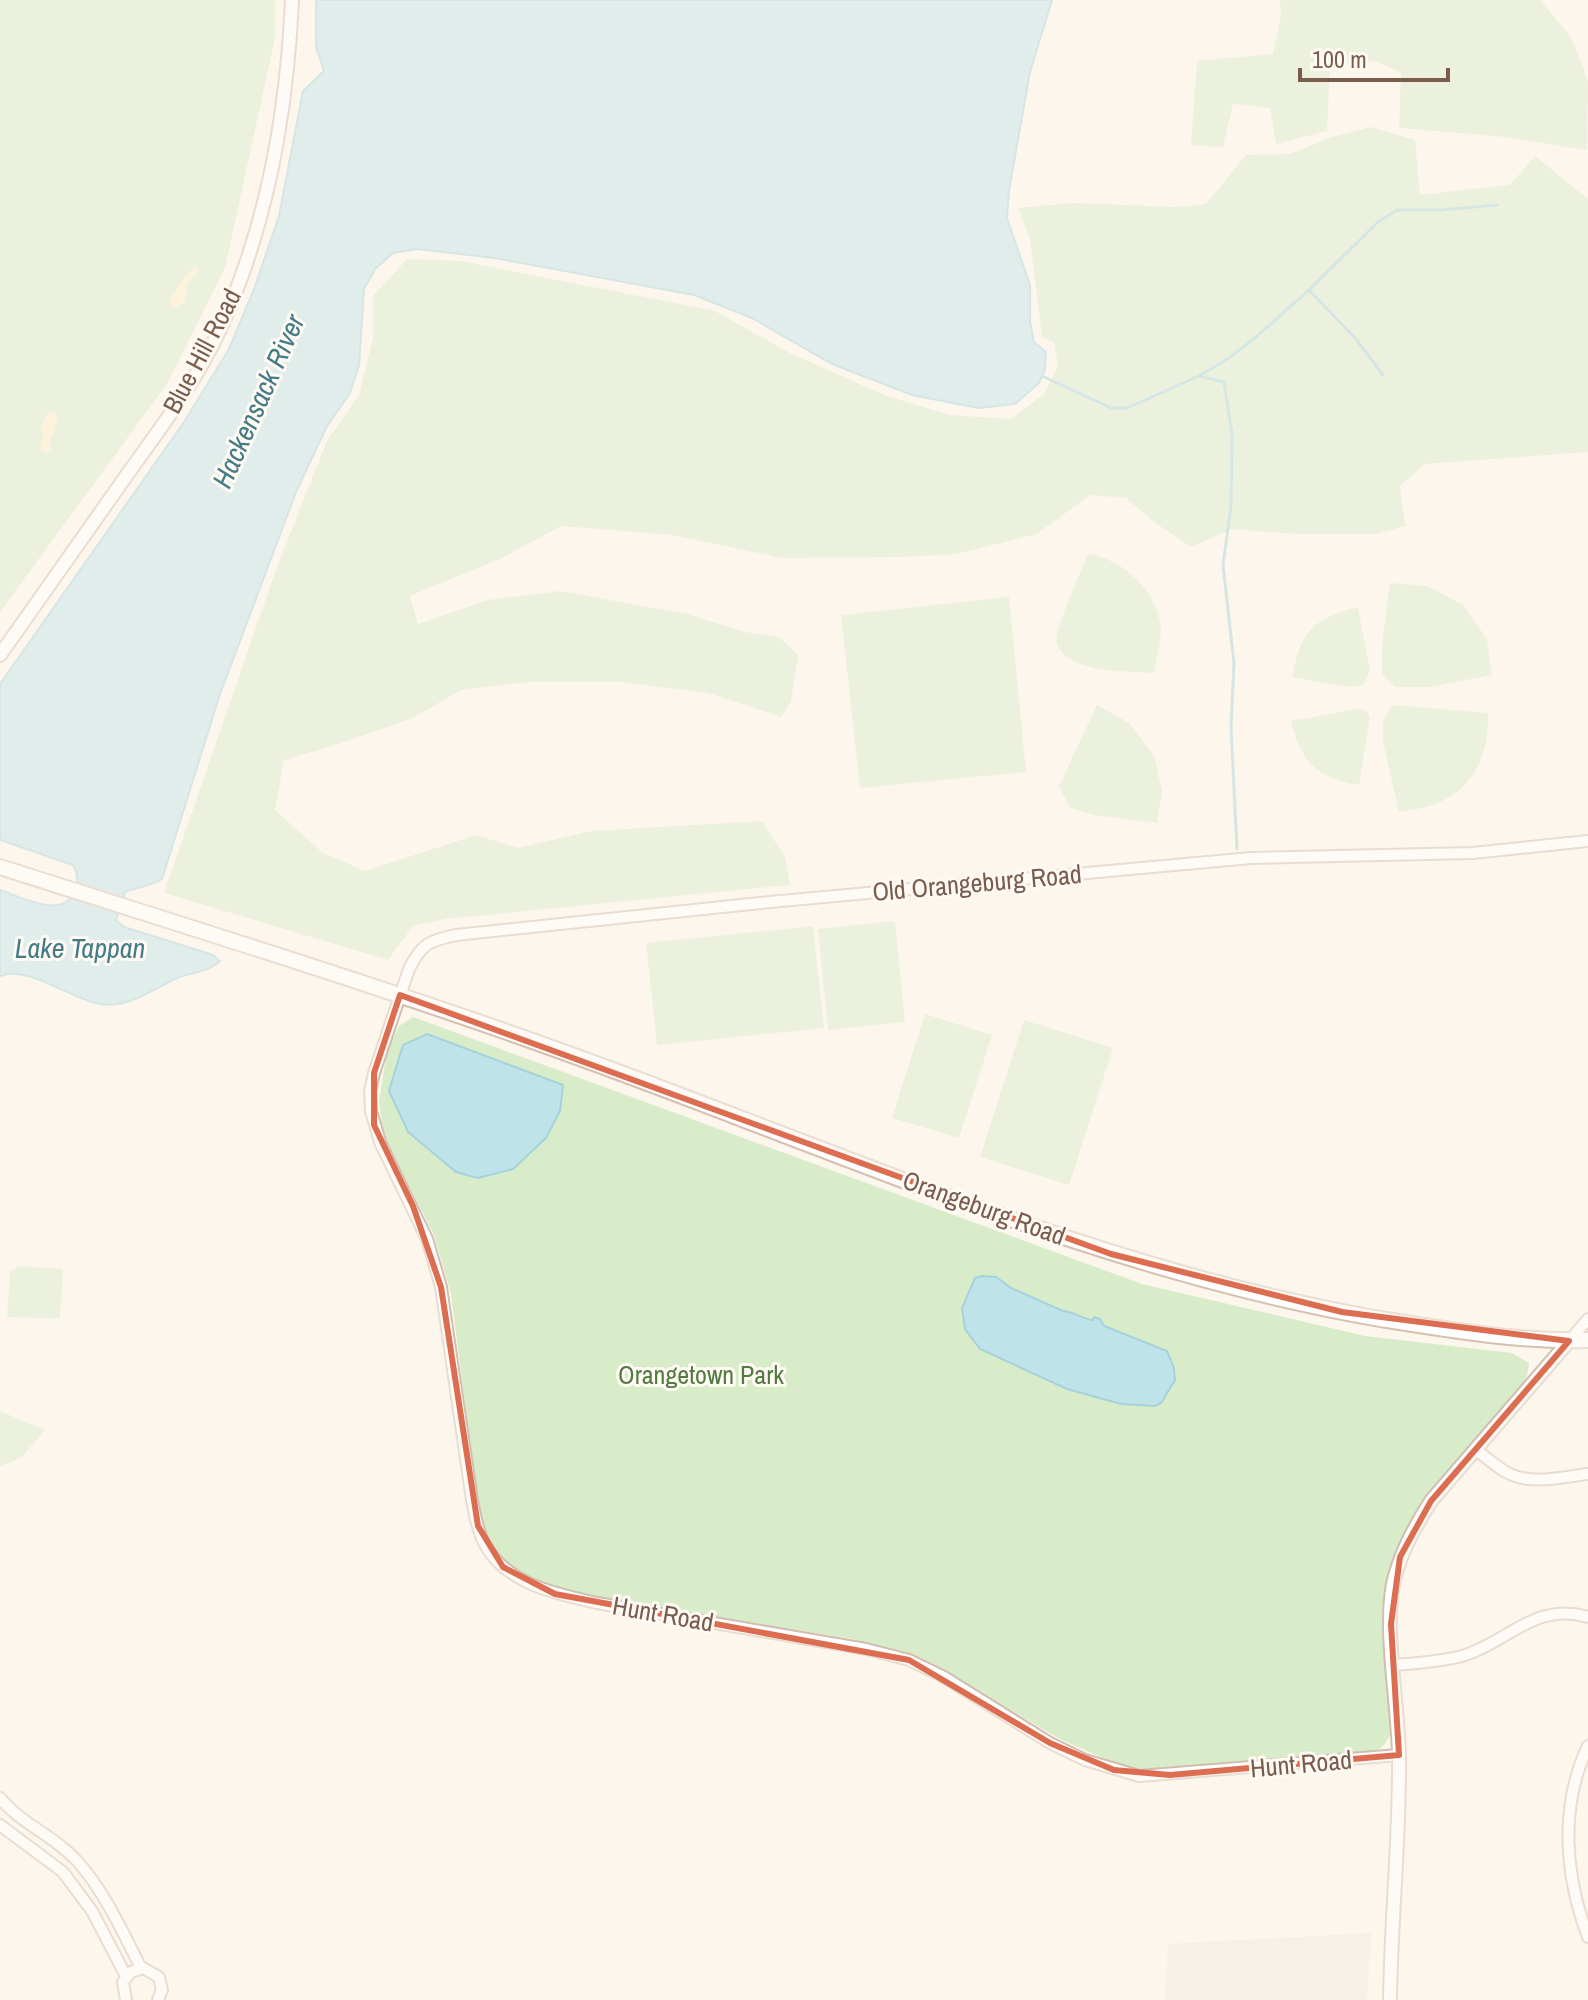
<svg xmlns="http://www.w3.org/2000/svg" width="1588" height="2000" font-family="'Archivo Narrow',sans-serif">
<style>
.industrial{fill:#efe9e4}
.green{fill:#d8ecc9}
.sand{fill:#fcefc7}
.water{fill:#bfe3e8;stroke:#a5d3da;stroke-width:2}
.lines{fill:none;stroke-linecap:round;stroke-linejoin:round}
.stream{stroke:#a5d3da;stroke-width:3}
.minor-casing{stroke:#d1beb0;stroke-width:14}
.tertiary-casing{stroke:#d1beb0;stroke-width:16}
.secondary-casing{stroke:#d6c0b0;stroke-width:18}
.minor{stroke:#fff;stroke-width:10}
.tertiary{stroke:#fff;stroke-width:12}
.secondary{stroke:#fff;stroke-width:14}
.marked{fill:none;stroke:#dc6d51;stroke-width:6;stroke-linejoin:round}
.labels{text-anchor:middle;stroke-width:6;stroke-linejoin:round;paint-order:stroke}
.street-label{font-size:26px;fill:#7a5c4d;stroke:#fffaf3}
.park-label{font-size:26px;fill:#537a41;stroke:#fffaf3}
.water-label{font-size:28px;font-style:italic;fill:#437c86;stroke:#fffaf3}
</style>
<rect width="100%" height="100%" fill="#fdf6ec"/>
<!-- industrial -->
<polygon class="industrial" points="1371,1933 1367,2000 1165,2000 1168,1944"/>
<!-- green -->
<g class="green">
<polygon points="0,0 275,0 275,38 225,268 167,384 0,612"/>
<polygon points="1280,0 1540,0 1571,37 1588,81 1587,150 1506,137 1399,128 1401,73 1375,61 1330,66 1327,131 1276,144 1270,108 1233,104 1223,147 1191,145 1197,61 1273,54 1281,15"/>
<polygon points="1371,127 1415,140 1420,195 1510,185 1535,156 1588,199 1588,452 1425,464 1400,486 1405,526 1376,534 1296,534 1232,529 1191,547 1154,522 1126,498 1090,495 1037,534 956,554 898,557 782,558 672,535 561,526 502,558 410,596 418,624 488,600 560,591 687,614 745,632 779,637 798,655 791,702 781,717 708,693 622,682 527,682 461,690 413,718 336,745 284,760 275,810 323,853 365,871 476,835 518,848 591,831 762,821 785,857 790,885 446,919 414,925 388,960 164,893 278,564 327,441 359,395 373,338 373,296 407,259 461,261 715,311 792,354 887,396 949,415 1011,419 1044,394 1058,366 1054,342 1042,337 1030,239 1018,208 1073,203 1177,207 1206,204 1246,155 1290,154 1332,137"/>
<path d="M 1088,554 C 1124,559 1158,592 1161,629 C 1161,643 1156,659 1154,673 C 1130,671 1065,674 1057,643 C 1054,629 1082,570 1088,554 Z"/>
<polygon points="1390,583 1427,586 1462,604 1487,639 1492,675 1430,687 1395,687 1382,674 1382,644"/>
<polygon points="1009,597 1026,772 860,788 841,615"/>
<path d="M 1358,607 L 1370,671 L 1363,685 L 1347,687 L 1292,677 C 1301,630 1313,619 1358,607 Z"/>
<polygon points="1097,705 1129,723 1154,756 1162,791 1157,823 1094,815 1070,808 1059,786"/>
<path d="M 1392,705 L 1488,713 C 1489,773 1460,806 1399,812 L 1383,742 L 1383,720 Z"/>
<path d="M 1357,709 L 1365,710 L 1370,716 L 1359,785 C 1316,778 1302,763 1291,721 Z"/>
<polygon points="895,921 905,1022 828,1030 818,929"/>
<polygon points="813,926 824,1028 657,1045 646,943"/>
<polygon points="925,1014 992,1035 959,1138 892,1118"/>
<path d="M 413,1017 L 1142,1284 L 1365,1336 L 1512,1353 L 1529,1363 L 1527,1376 L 1520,1387 L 1423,1499 L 1404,1534 L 1388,1581 L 1392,1728 C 1389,1741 1384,1746 1373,1754 L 1143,1771 L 1117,1764 L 1062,1740 L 929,1663 L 903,1654 L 853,1639 L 561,1592 L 522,1574 L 496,1554 L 480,1522 L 451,1294 L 434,1235 L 383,1134 L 379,1101 L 387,1051 L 399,1026 Z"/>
<polygon points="1024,1020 1113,1048 1069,1185 980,1157"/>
<polygon points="18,1266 63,1269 60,1319 7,1317 10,1272"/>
<polygon points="0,1411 45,1430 21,1458 0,1466"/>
</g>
<!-- sand -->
<g class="sand">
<polygon points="194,266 199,271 188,284 185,302 177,307 170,307 170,298"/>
<polygon points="51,412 56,414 57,421 53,435 49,438 51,450 45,453 40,449 44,435 41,429 47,414"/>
</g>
<!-- water -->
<g class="water">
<path d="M 316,0 L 1052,0 L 1030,72 L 1009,190 L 1007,218 L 1030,285 L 1030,322 L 1034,342 L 1046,352 L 1045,370 L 1039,383 L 1015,404 L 978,408 L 912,395 L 832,364 L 752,318 L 694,295 L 495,258 L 417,249 L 393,253 L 375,269 L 364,289 L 359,365 L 350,393 L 327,426 L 296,492 L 220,694 L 162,879 C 150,887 139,886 125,892 L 116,920 L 124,927 L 213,955 L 220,961 C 208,973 190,972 175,979 C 151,990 127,1009 100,1004 C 69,999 30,965 0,976 L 0,890 C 22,897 64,921 75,890 C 78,880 78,873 73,865 L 0,840 L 0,684 L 184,422 L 229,349 L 254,289 L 279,216 L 303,91 L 324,71 L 316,47 Z"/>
<polygon points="427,1034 563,1085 560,1111 546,1138 513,1169 478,1178 456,1172 408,1132 389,1091 403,1045"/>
<path d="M 982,1276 L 996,1277 L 1011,1288 L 1063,1311 C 1075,1312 1082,1319 1093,1320 L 1094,1317 L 1100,1319 L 1104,1326 L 1167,1351 L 1174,1368 L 1175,1380 L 1161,1403 L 1155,1406 L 1121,1404 L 1067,1389 L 980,1349 L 965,1329 L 962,1308 L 975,1278 Z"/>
</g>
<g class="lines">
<!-- stream -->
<g class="stream">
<polyline points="1309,290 1378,222 1397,210 1441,210 1497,205"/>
<path d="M 1200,375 C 1242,354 1274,320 1309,290 L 1356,339 L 1383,375"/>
<polyline points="1042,376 1111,408 1127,408 1199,376 1224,382 1232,434 1231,506 1223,565 1234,663 1231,727 1237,849"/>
</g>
<!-- minor casing -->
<g class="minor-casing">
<g id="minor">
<polyline points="1569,1341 1588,1319"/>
<path d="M 1475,1449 C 1485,1456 1495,1466 1506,1472 C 1530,1486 1562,1477 1588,1474"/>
<path d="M 1394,1665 C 1416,1663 1440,1662 1462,1656 C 1507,1643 1535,1601 1588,1617"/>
<path d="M 1588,1746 C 1559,1807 1565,1876 1588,1937"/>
<path d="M 1399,1755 L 1139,1776 L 1085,1760 L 1050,1743 L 944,1677 L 909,1660 L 866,1649 L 597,1603 C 557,1594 510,1585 487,1548 C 478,1534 475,1515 472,1500 L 441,1287 L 427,1239 L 380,1142 L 371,1111 L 370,1091 L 374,1073 L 409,969 C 422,943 429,941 456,935 L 770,902 L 1251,858 L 1472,853 L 1588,841"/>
<path d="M 0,1798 C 21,1824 55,1836 77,1861 C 105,1892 122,1931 141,1968"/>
<polyline points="0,1825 63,1872 92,1911 126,1976"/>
<polyline points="126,2000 123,1982 131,1972 143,1968 159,1977 162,1990 158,2000"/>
</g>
</g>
<!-- tertiary casing -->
<g class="tertiary-casing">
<g id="tertiary">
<path d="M 0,655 C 43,594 86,533 129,472 C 162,426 197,380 220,329 C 267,227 287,112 292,0"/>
<path d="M 1390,2000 C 1391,1918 1400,1837 1399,1755 C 1398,1704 1384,1632 1393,1584 C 1400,1553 1414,1528 1431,1501 L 1569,1341"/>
</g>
</g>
<!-- secondary casing -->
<g class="secondary-casing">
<path id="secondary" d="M 0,867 C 210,934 420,998 626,1075 C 874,1167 1119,1274 1380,1319 C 1448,1330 1519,1342 1588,1340"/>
</g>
<!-- minor -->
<use href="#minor" class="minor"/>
<!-- tertiary -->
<use href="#tertiary" class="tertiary"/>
<!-- secondary -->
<use href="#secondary" class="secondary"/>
</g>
<!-- marked area -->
<path d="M0 0H1588V2000H0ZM 400,995 L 1111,1254 L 1342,1312 L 1569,1341 L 1431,1501 L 1400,1557 L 1391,1624 L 1399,1755 L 1170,1775 L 1114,1770 L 1050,1743 L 909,1660 L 555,1594 L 503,1567 L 478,1526 L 441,1287 L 413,1206 L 374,1125 L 374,1073 Z" fill="#fdf6ec" fill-opacity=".55" fill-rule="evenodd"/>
<path class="marked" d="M 400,995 L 1111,1254 L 1342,1312 L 1569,1341 L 1431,1501 L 1400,1557 L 1391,1624 L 1399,1755 L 1170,1775 L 1114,1770 L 1050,1743 L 909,1660 L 555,1594 L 503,1567 L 478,1526 L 441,1287 L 413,1206 L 374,1125 L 374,1073 Z"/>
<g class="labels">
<!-- street labels -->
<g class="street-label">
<text transform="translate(202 351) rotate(-62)" y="9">Blue Hill Road</text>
<text transform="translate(977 883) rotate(-5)" y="9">Old Orangeburg Road</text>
<text transform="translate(984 1208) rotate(20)" y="9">Orangeburg Road</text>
<text transform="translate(663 1614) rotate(10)" y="9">Hunt Road</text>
<text transform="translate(1301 1764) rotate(-5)" y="9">Hunt Road</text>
</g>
<!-- park labels -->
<g class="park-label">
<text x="701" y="1384">Orangetown Park</text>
</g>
<!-- water labels -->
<g class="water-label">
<text transform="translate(258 401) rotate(-66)" y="10">Hackensack River</text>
<text x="80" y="958">Lake Tappan</text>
</g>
</g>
<!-- scale -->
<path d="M1300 68v12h148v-12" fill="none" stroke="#7a5c4d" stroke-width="4"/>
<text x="1312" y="68" font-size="24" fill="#7a5c4d" stroke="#fffaf3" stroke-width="6" paint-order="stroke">100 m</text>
</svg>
